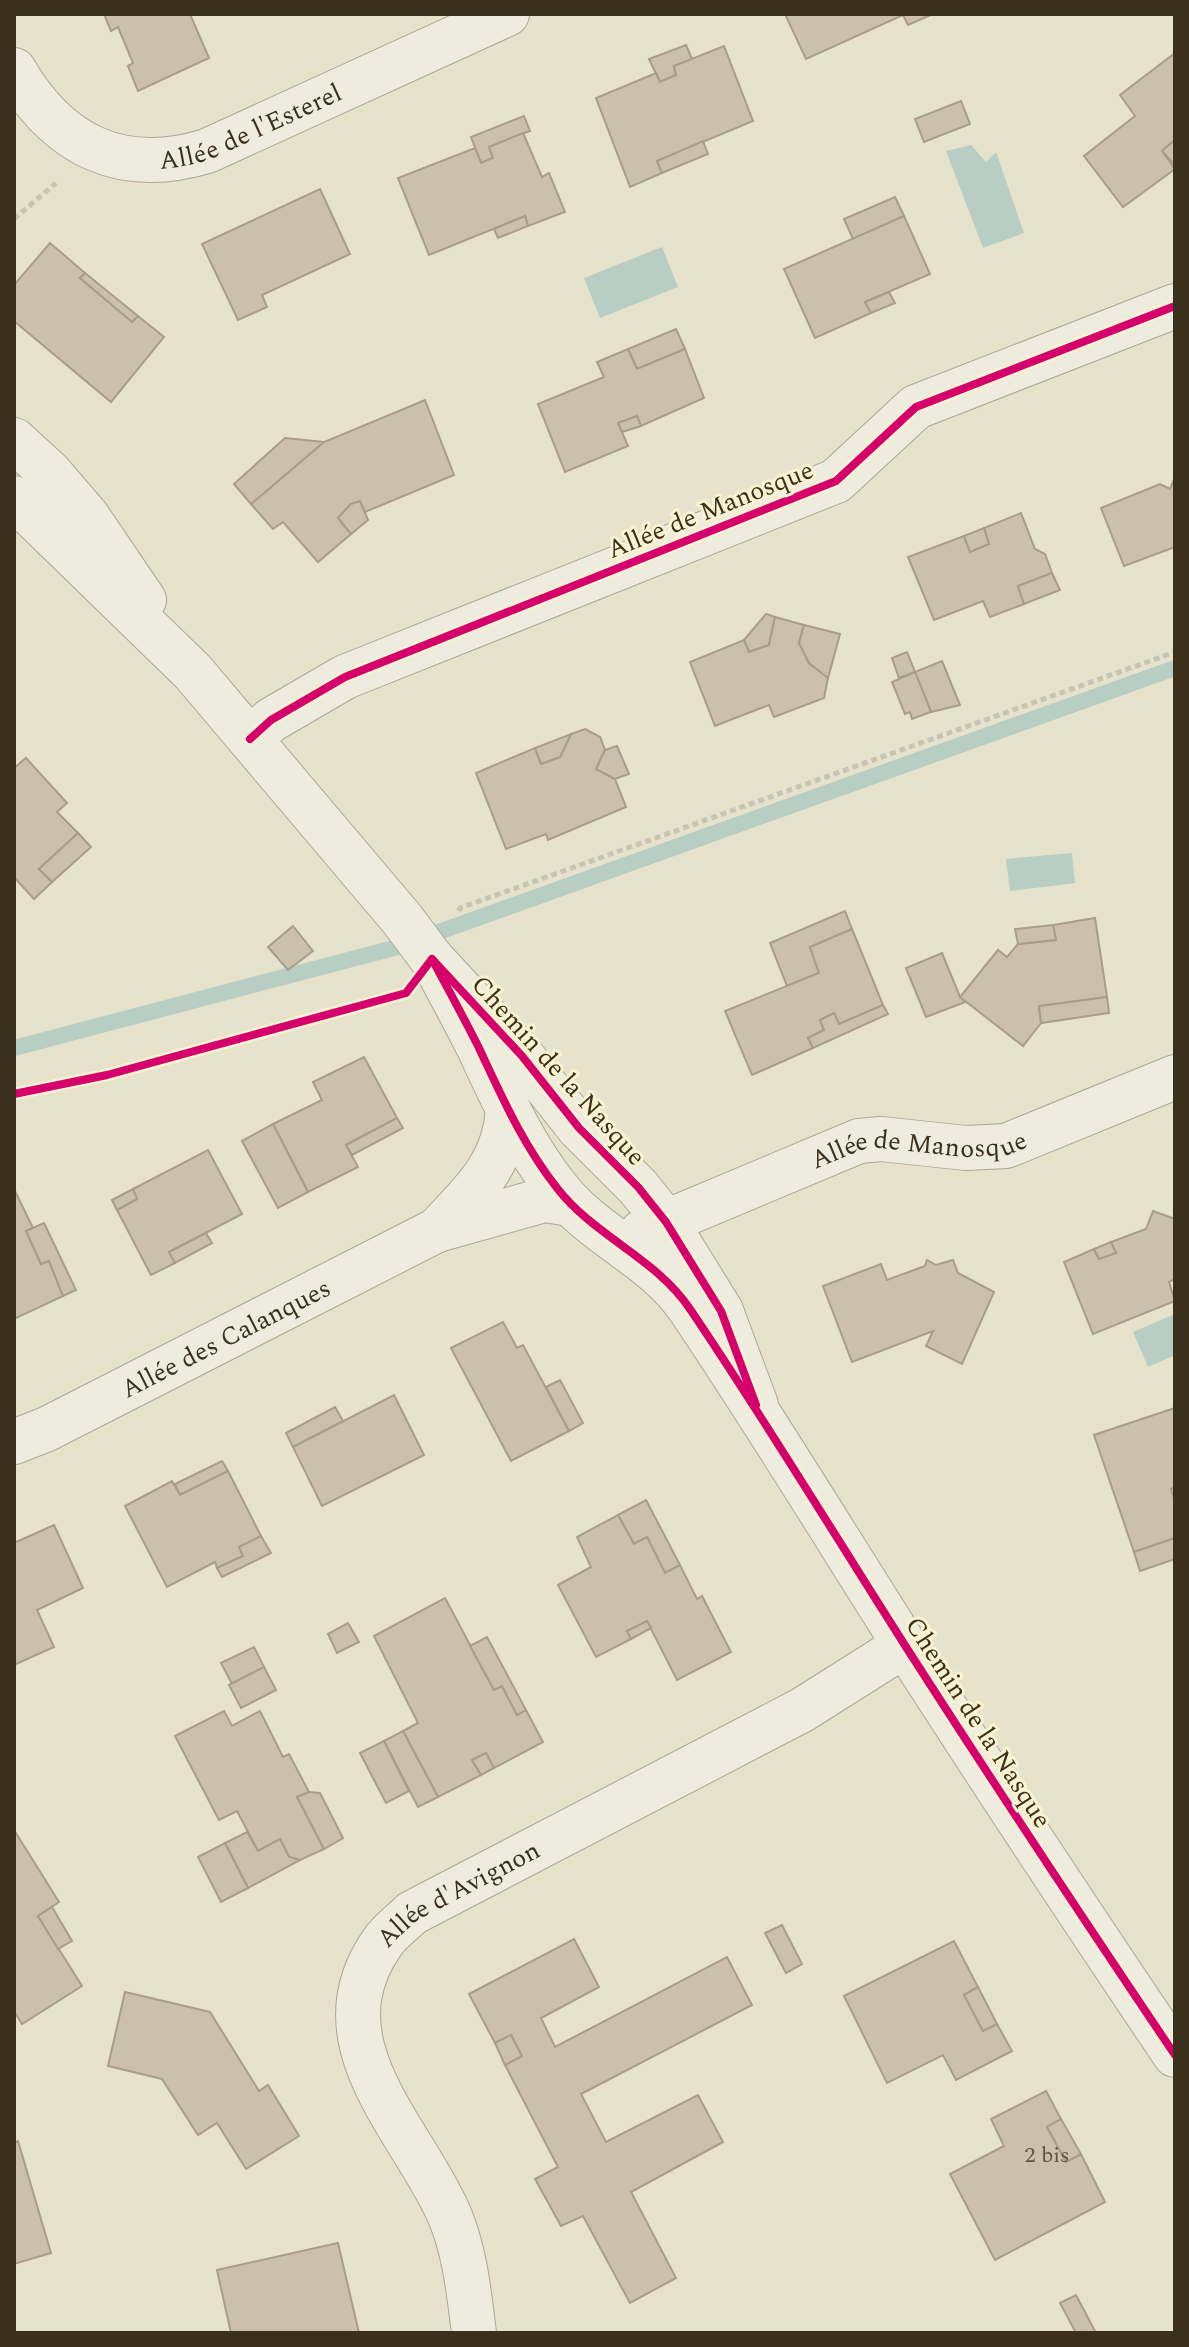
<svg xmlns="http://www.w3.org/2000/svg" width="1189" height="2347" font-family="Spectral,serif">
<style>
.water{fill:#b8cdc3}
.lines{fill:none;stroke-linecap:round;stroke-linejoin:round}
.stream{stroke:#b8cdc3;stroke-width:16}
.building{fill:#cbc0ac;stroke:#a79d8a;stroke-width:2}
.minor-casing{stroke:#aca695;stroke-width:46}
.path{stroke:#c7c3b5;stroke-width:5;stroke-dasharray:6 4;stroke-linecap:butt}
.minor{stroke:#eeebdf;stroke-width:44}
.cycleway-casing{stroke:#f9f3d1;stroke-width:13}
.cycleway{stroke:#d6006c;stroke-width:8}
.labels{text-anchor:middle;stroke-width:6;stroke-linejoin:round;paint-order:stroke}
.number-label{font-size:22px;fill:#5f5440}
.street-label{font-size:26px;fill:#3b301c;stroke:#f9f3d1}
</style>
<rect width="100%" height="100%" fill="#e7e2cb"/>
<!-- water -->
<g class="water">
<polygon points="971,145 986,162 996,152 1024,233 983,248 946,151"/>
<polygon points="662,247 678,287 600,318 584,278"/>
<polygon points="1072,853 1075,883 1010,891 1006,859"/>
<polygon points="1175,1314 1175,1355 1148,1367 1133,1332"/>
</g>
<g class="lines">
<!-- stream -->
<polyline class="stream" points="14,1048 394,948 1175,668"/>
</g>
<!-- building -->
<g class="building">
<polygon points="104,14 190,14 209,58 138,91 128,66 133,63 118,27 111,31"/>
<polygon points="785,14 933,14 908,25 903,15 806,59"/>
<polygon points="686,45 692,59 674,66 676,75 660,82 649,59"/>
<polygon points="724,46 753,121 657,161 662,173 630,187 596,98 654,74 656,73 660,82 676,75 674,66"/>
<polygon points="1175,53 1175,140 1162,151 1175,169 1123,207 1084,156 1135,116 1120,95"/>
<polygon points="961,101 970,124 924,142 915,119"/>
<polygon points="524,116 530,131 489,147 493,158 481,163 471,137"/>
<polygon points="523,133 542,177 549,173 565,212 528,226 525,216 429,255 398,178 475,148 481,163 493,158 489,147"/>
<polygon points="1175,140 1175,161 1173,163 1162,151"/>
<polygon points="703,141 708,154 662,173 657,161"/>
<polygon points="320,189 350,254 262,295 267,307 238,320 202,244"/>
<polygon points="895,197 904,216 853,239 844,219"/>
<polygon points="525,216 528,226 498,238 494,229"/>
<polygon points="904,216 930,274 865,302 871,313 815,338 784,269"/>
<polygon points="50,243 85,273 80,278 132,322 138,316 164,337 111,402 14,321 14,285"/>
<polygon points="85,273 138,316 132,322 80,278"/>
<polygon points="889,292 895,303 871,313 865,302"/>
<polygon points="676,329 685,349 637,369 628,349"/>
<polygon points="628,349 637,369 685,349 704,398 641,426 637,416 618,423 628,446 565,472 538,404 604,377 597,362"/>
<polygon points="425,400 454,475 365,512 360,501 351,504 338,518 351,534 318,562 283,522 273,529 251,504 324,442"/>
<polygon points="637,416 641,426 622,432 618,423"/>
<polygon points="285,438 324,442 251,504 234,484"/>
<polygon points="1175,477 1175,547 1124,566 1101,508 1160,484 1170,489"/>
<polygon points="360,501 368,520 351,534 338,518 351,504"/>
<polygon points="1021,513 1035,549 1045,554 1052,573 1018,586 1024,604 990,617 983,601 934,620 908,557 964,536 970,552 989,544 984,528"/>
<polygon points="984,528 989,544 970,552 964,536"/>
<polygon points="1052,573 1060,590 1024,604 1018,586"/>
<polygon points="766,614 775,617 769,645 749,652 744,640"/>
<polygon points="775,617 804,625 799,643 809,663 828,678 824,698 774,717 769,705 715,726 690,662 744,640 749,652 769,645"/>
<polygon points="804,625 840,634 828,678 809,663 799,643"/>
<polygon points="907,652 915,672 899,678 892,658"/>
<polygon points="942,661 960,705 931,712 915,672"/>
<polygon points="915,672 931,712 912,719 910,712 905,714 892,682"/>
<polygon points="585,729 600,737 605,750 596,769 615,779 626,807 548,840 546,834 506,849 476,773 535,748 541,764 560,757 571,734"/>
<polygon points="571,734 560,757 541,764 535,748"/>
<polygon points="617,746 629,774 615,779 596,769 605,750"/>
<polygon points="26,758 67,803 57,812 78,833 39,869 52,882 34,899 14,877 14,768"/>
<polygon points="78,833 91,847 52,882 39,869"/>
<polygon points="845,911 852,929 810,947 819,973 787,986 770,943"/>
<polygon points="1095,918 1107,997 1039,1006 1041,1023 1023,1046 960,997 998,950 1007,957 1018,944 1056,940 1053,925"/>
<polygon points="1053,925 1056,940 1018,944 1015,929"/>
<polygon points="293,926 313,951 288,970 268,947"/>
<polygon points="852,929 883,1005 839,1024 834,1013 820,1020 824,1030 808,1038 813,1048 752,1075 725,1011 819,973 810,947"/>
<polygon points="942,953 960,997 965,1002 926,1017 906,968"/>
<polygon points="1107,997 1109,1013 1041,1023 1039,1006"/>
<polygon points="883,1005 888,1014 813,1048 808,1038 824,1030 820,1020 834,1013 839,1024"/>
<polygon points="364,1057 397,1118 346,1145 358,1167 308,1192 273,1124 322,1100 313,1082"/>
<polygon points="397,1118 403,1128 352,1155 346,1145"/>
<polygon points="273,1124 308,1192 278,1208 242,1141"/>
<polygon points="208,1150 242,1214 169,1252 175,1263 151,1275 117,1210 137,1199 133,1189"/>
<polygon points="14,1189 33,1228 26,1231 41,1264 49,1261 63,1296 14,1319"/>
<polygon points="133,1189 137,1199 117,1210 112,1200"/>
<polygon points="1153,1211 1175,1219 1175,1279 1169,1282 1175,1301 1093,1334 1064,1262 1094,1249 1099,1259 1116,1253 1111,1242 1146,1229"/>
<polygon points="44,1223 76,1290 63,1296 49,1261 41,1264 26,1231"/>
<polygon points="206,1233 212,1243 175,1263 169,1252"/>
<polygon points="1111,1242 1116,1253 1099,1259 1094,1249"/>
<polygon points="927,1260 936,1265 953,1260 958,1273 994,1292 962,1364 926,1346 933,1331 852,1362 823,1286 881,1264 887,1280 925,1266"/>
<polygon points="503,1322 517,1348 523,1345 569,1431 511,1461 451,1348"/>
<polygon points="560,1380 583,1423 569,1431 546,1387"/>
<polygon points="394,1395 424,1455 322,1506 293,1447"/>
<polygon points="335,1407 343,1421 293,1447 286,1433"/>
<polygon points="1175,1408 1175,1487 1171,1489 1175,1501 1175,1538 1134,1552 1094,1435"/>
<polygon points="222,1461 228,1471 180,1495 175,1484"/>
<polygon points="228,1471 261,1536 239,1547 243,1556 217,1568 215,1562 167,1587 125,1506 172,1481 180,1495"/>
<polygon points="646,1500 680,1565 665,1573 647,1537 634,1544 618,1515"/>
<polygon points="618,1515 634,1544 647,1537 665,1573 680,1565 697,1599 702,1596 731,1652 677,1680 647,1621 627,1631 631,1639 596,1657 558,1585 591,1567 577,1537"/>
<polygon points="54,1525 83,1588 37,1610 54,1647 14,1665 14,1543"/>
<polygon points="261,1536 271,1553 222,1577 217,1568 243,1556 239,1547"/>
<polygon points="1175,1538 1175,1559 1140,1571 1134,1552"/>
<polygon points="445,1598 494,1690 502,1686 517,1715 526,1710 543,1742 494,1768 486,1753 472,1760 481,1775 438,1797 403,1731 418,1723 374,1636"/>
<polygon points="647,1621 651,1628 631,1639 627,1631"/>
<polygon points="348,1623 359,1642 337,1653 328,1634"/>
<polygon points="487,1637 526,1710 517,1715 502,1686 494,1690 470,1646"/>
<polygon points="254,1647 264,1667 232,1684 221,1663"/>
<polygon points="264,1667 276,1690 241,1708 229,1685"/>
<polygon points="224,1711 232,1726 260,1711 283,1757 289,1754 309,1792 297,1797 324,1849 300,1860 289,1857 280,1839 258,1851 237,1811 219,1820 175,1736"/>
<polygon points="403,1731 438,1797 418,1807 384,1741"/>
<polygon points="384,1741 409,1791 386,1803 360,1753"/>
<polygon points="486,1753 494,1768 481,1775 472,1760"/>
<polygon points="309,1792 320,1793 343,1838 324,1849 297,1797"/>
<polygon points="14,1830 59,1902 38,1916 82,1986 22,2024 14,2011"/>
<polygon points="247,1832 258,1851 280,1839 289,1857 300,1860 248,1888 225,1843"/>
<polygon points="225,1843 248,1888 221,1902 198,1857"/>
<polygon points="52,1907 72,1941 58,1949 38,1916"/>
<polygon points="782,1925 802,1964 786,1973 765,1933"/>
<polygon points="574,1939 599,1987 541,2018 555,2047 727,1957 752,2005 581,2094 606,2142 698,2095 723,2142 631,2192 676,2278 630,2303 583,2216 561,2226 535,2179 558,2167 505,2065 522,2056 511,2035 495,2043 469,1994"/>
<polygon points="954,1941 978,1987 964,1995 983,2031 997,2024 1012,2051 956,2080 943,2055 887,2083 844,1996"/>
<polygon points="978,1987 997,2024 983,2031 964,1995"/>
<polygon points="125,1992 210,2012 259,2091 268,2085 299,2136 246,2169 217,2123 198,2135 162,2079 108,2066"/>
<polygon points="511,2035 522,2056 505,2065 495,2043"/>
<polygon points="1046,2091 1061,2119 1047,2127 1066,2162 1081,2154 1105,2202 995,2260 950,2174 1004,2146 991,2119"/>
<polygon points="1061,2119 1081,2154 1066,2162 1047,2127"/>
<polygon points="18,2141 51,2253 14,2264 14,2143"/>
<polygon points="338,2243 359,2333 231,2333 217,2270"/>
<polygon points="1076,2295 1096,2333 1076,2333 1060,2303"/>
</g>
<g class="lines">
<!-- minor casing -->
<g class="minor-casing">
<g id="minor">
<path id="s1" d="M 14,70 C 58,146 122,177 207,151 L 507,14"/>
<polyline points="14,440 50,473 87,516 144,600"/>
<polyline points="14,498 193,672 402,919 432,959"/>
<polyline points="250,739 271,720 345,677 836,481 916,407 1175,306"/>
<path d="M 508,1110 C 504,1165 473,1192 437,1230 L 544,1200 L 571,1204"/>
<path id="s2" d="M 642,1232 L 859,1141 L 881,1139 L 966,1148 L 1006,1146 L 1175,1077"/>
<path d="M 756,1405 L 721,1311 L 666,1222 L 638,1187 L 579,1128 L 522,1056 L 432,959 C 448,989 464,1018 479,1048 C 502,1097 523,1145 557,1188 C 594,1236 656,1258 690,1309 C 765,1420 834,1534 906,1647 C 994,1784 1084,1920 1175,2055"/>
<path id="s3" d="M 14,1442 L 47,1429 L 437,1230"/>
<path id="s4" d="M 474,2333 C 469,2293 465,2251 449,2214 C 411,2128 313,2042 382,1943 C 389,1932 402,1923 412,1913 L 802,1710 L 905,1645"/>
</g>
</g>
<!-- path -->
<g class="path">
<polyline points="14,219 56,183"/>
<polyline points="459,911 460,908 1175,652"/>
</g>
<!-- minor -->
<use href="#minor" class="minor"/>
<!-- cycleway casing -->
<g class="cycleway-casing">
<g id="cycleway">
<polyline points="250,739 271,720 345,677 836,481 916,407 1175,306"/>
<polyline points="14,1094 107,1075 406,993 432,959"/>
<path d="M 756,1405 L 721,1311 L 666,1222 L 638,1187 L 579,1128 L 522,1056 L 432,959 C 448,989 464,1018 479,1048 C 502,1097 523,1145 557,1188 C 594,1236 656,1258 690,1309 C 765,1420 834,1534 906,1647 C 994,1784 1084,1920 1175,2055"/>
</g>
</g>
<!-- cycleway -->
<use href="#cycleway" class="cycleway"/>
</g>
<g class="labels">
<!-- number labels -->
<g class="number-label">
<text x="1047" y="2162">2 bis</text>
</g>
<!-- street labels -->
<g class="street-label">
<text dy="9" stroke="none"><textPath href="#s1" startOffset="278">Allée de l'Esterel</textPath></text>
<text transform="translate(710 509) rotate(-22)" y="9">Allée de Manosque</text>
<text transform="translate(559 1070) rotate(48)" y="9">Chemin de la Nasque</text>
<text dy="9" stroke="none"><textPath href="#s2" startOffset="294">Allée de Manosque</textPath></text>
<text dy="9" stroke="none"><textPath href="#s3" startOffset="236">Allée des Calanques</textPath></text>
<text transform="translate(979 1722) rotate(57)" y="9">Chemin de la Nasque</text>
<text dy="9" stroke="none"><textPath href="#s4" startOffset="512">Allée d'Avignon</textPath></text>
</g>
</g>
<!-- border -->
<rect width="1189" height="2347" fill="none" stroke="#3b301c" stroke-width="32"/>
</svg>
